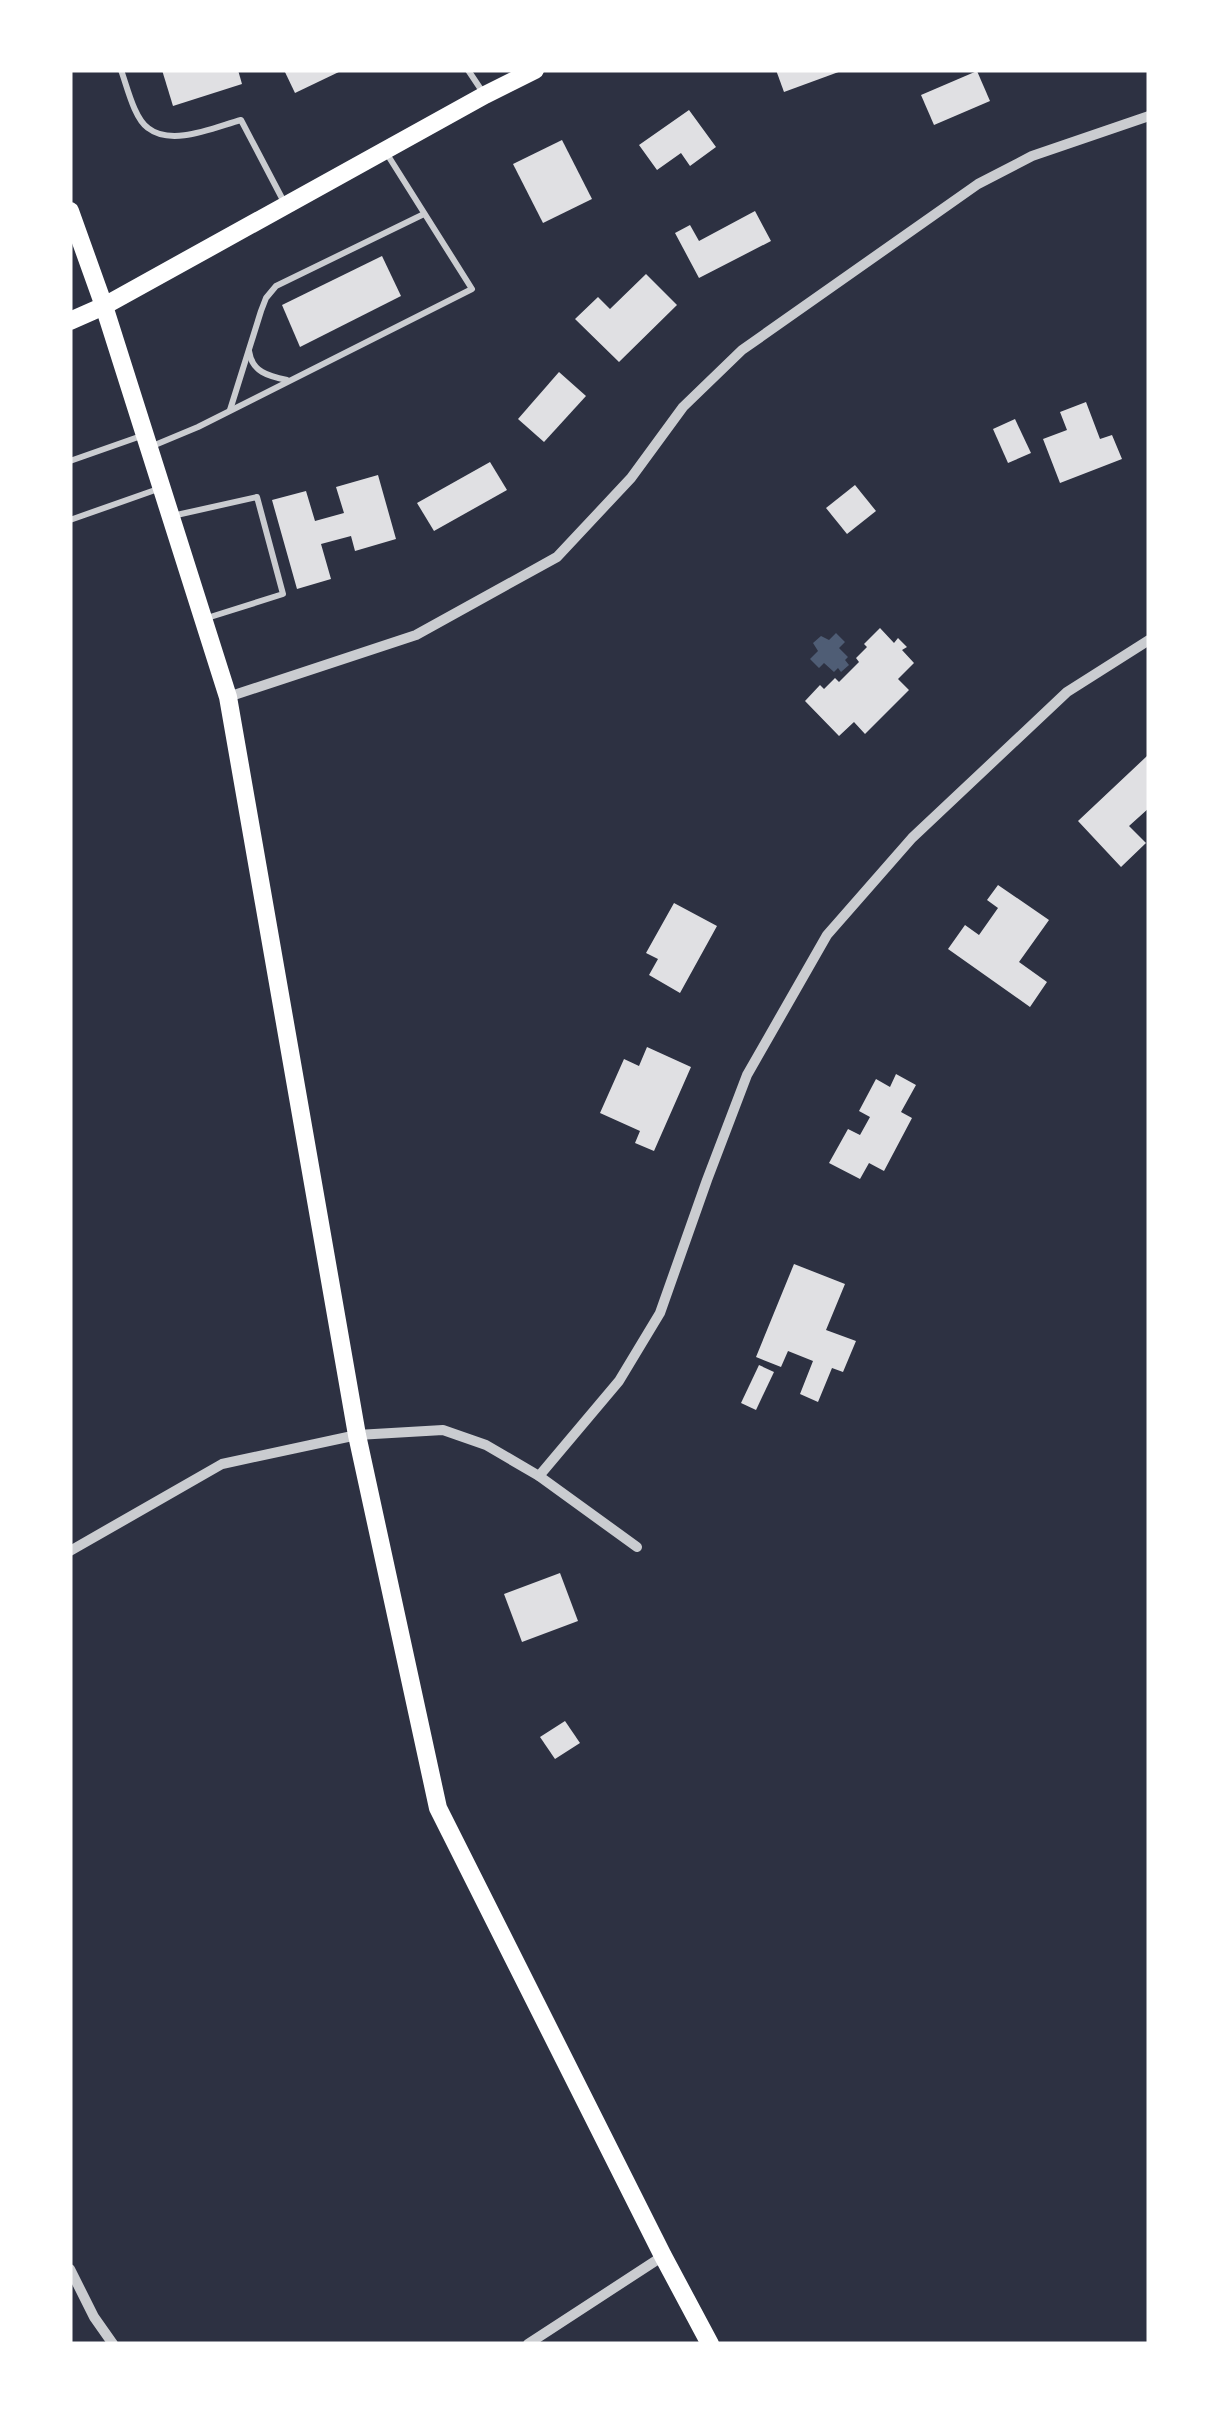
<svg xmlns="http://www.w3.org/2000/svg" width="1219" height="2414" font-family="Inter,sans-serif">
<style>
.water{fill:#4f5d75}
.building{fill:#e0e0e3}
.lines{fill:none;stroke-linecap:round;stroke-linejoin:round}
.service{stroke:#caccd0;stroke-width:6}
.minor{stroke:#caccd0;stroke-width:10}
.secondary{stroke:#fff;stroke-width:18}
.primary{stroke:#fff;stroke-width:18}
</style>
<rect width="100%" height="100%" fill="#2d3142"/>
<!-- water -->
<polygon class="water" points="836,633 845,642 839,648 848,657 845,660 849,665 841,672 838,668 834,672 824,663 819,668 810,659 818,651 813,643 821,636 829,640"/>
<!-- building -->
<g class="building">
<polygon points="162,70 238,70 242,84 173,106"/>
<polygon points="284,70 343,70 295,93"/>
<polygon points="776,70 844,70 784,92"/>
<polygon points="977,71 990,101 934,125 921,95"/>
<polygon points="689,110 716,147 690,166 681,153 657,170 639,145"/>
<polygon points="562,140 592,199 543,223 513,164"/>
<polygon points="755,211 771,241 699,278 675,233 690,225 699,241"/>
<polygon points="382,256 401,296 300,347 282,305"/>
<polygon points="646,274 677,305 619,362 575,319 598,297 610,309"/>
<polygon points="559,372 586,396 544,442 518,419"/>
<polygon points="1086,402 1100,439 1112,435 1122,459 1060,483 1043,439 1067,430 1060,412"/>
<polygon points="1015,419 1031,453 1008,463 993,429"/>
<polygon points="490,462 507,490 434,531 417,503"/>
<polygon points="378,475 396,539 355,551 351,536 321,544 331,579 297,589 272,500 306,491 315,521 344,513 336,487"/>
<polygon points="855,485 876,511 847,534 826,508"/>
<polygon points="880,628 894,643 898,638 907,647 902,650 914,663 898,679 909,690 865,734 854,722 839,736 805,701 820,685 824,689 835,678 839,682 859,662 856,658 867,647 864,644"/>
<polygon points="1147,756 1149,758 1149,808 1129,826 1146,843 1121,867 1078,821"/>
<polygon points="998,885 1049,920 1019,962 1047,982 1030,1007 948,949 965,925 979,935 998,908 987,900"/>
<polygon points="674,903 717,926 680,993 649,975 658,959 646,953"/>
<polygon points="647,1047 691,1067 654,1151 635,1143 640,1131 600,1113 624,1059 639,1066"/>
<polygon points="896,1074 916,1085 901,1112 912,1118 884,1171 869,1163 860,1179 829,1163 848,1129 860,1135 870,1117 859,1111 876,1079 890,1087"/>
<polygon points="794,1264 845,1284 826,1330 856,1341 843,1372 832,1368 818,1402 800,1394 813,1361 788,1351 781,1367 756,1357"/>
<polygon points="759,1365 774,1372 756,1410 741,1403"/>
<polygon points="560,1573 578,1621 522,1642 504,1594"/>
<polygon points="565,1721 580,1743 555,1759 540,1737"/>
</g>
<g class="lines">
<!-- service -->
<g class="service">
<path d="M 121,70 C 127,86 134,118 148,128 C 172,147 215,127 241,120 L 284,202"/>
<polyline points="468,70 484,94"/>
<path d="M 249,351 C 252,372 268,376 287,380"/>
<polyline points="230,410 261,311 266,298 276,286 424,214"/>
<polyline points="150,447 198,427 472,289 387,154"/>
<polyline points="70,461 144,435"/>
<polyline points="172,516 257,497 283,594 207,618"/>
<polyline points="70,520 158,489"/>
</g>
<!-- minor -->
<g class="minor">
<polyline points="228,697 416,635 557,557 631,478 683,407 742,350 978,184 1032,156 1149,116"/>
<polyline points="539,1476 637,1547"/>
<polyline points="70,1551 222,1464 357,1435 443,1430 486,1445 539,1476 619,1381 660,1313 707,1180 747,1075 827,935 912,838 1067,692 1149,640"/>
<polyline points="70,2269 94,2317 113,2344"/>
<polyline points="528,2344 663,2256"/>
</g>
<!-- secondary -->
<polyline class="secondary" points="70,321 104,306 485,95 535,70"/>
<!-- primary -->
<polyline class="primary" points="70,211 104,306 228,697 357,1435 438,1808 663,2256 710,2344"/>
</g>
<!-- border -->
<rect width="1219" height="2414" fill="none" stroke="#ffffff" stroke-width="145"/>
</svg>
